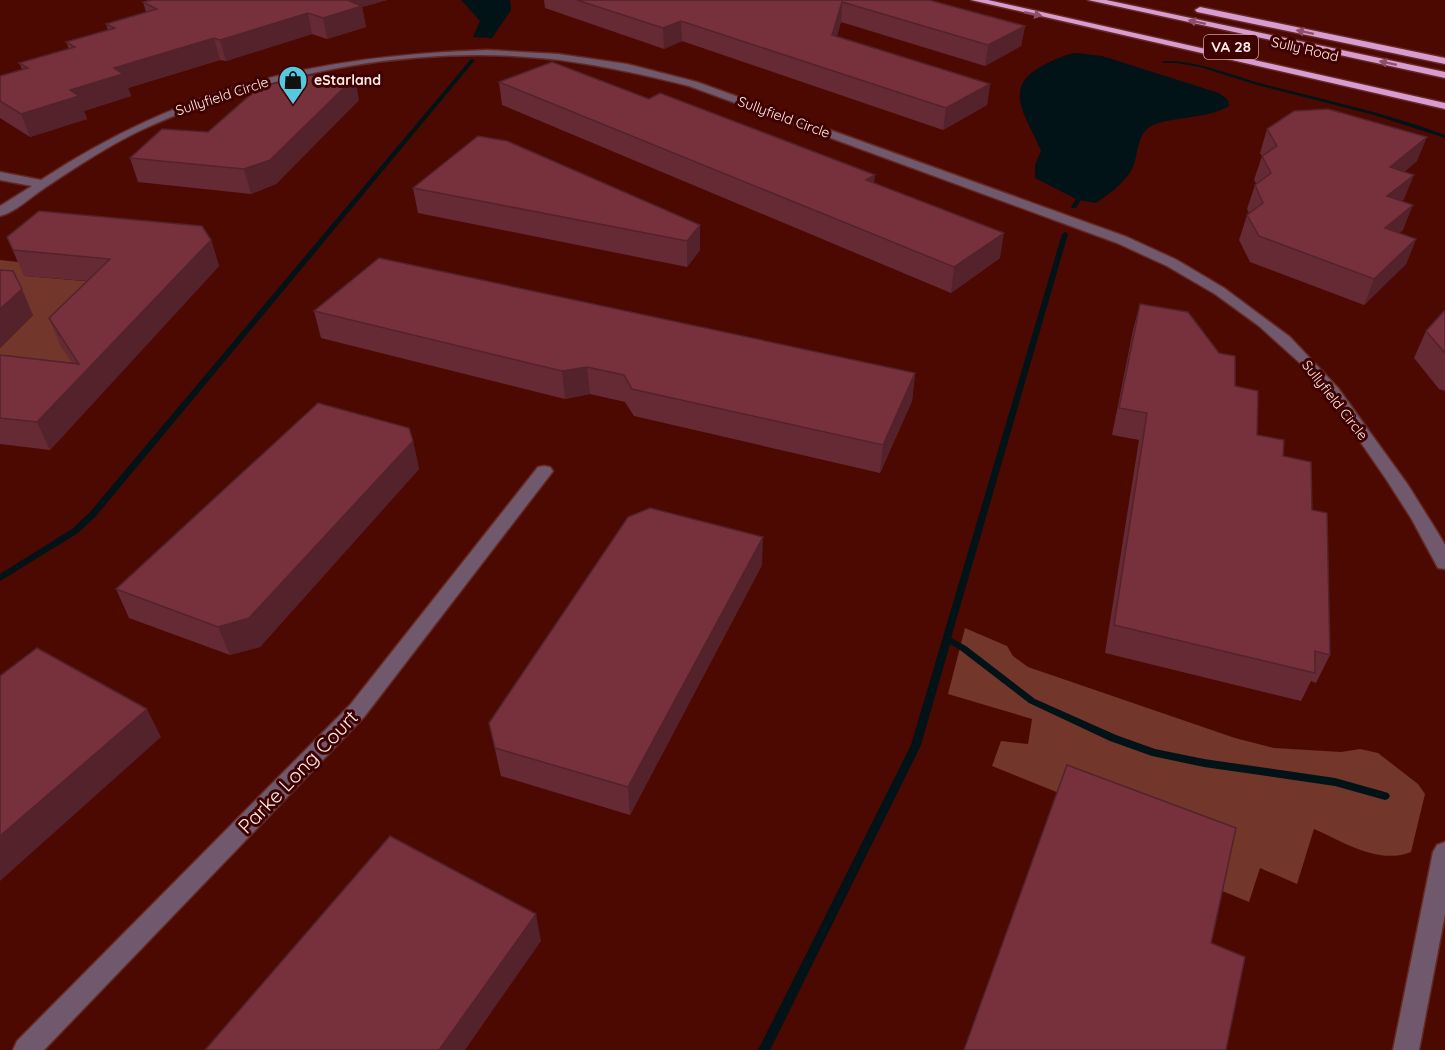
<svg xmlns="http://www.w3.org/2000/svg" width="1445" height="1050" font-family="Quicksand,sans-serif">
<style>
.green{fill:#72362b}
.water{fill:#011317}
.lines{fill:none;stroke-linecap:round;stroke-linejoin:round}
.stream{fill:#011317;fill-rule:evenodd}
.minor-casing{stroke:#642922;stroke-width:3}
.highway-casing{stroke:#642922;stroke-width:3}
.minor{fill:#70586d;fill-rule:evenodd}
.highway{fill:#d89cd0;fill-rule:evenodd}
.wall{fill:#662a34}
.shaded-wall{fill:#53222b}
.building{fill:#77313d;stroke:#53222b;stroke-width:1.5}
.oneway{fill:#8c4e68}
.labels{text-anchor:middle;stroke-width:6;stroke-linejoin:round;paint-order:stroke}
.far-street-label{font-size:14px;fill:#feede9;stroke:#3f0000}
.far-poi-label{font-size:14px;font-weight:bold;fill:#feede9;stroke:#3f0000;text-anchor:start}
.shield{fill:#3f0000;stroke:#c5a6a3;stroke-width:1.5}
.shield-label{font-size:15px;font-weight:bold;fill:#feede9}
.near-street-label{font-size:20px;fill:#feede9;stroke:#3f0000}
</style>
<rect width="100%" height="100%" fill="#4b0902"/>
<!-- green -->
<g class="green">
<polygon points="0,260 19,262 25,276 120,284 73,364 0,381 0,348 33,315 0,296"/>
<path d="M 965,628 L 1007,646 L 1013,656 L 1028,667 L 1235,738 L 1274,748 L 1341,752 L 1360,749 L 1378,753 L 1418,784 L 1425,794 L 1411,852 C 1378,865 1344,842 1314,829 L 1297,884 L 1260,868 L 1249,902 L 1215,888 L 1059,793 L 992,766 L 1001,741 L 1028,744 L 1032,719 L 948,694 Z"/>
</g>
<!-- water -->
<g class="water">
<polygon points="461,0 510,0 511,10 492,38 473,37 480,21"/>
<path d="M 1077,53 L 1102,56 L 1219,93 L 1228,100 L 1229,106 C 1206,120 1164,116 1148,128 C 1135,140 1139,157 1131,171 C 1122,185 1109,194 1096,203 L 1078,200 L 1035,178 L 1035,165 L 1041,151 C 1028,118 1000,88 1042,66 C 1054,60 1064,54 1077,53 Z"/>
</g>
<g class="lines">
<!-- stream -->
<g class="stream">
<polygon points="471,59 475,60 96,516 78,533 0,581 0,574 72,529 90,512"/>
<path d="M 1165,61 C 1200,61 1230,75 1263,84 C 1324,100 1386,113 1445,135 L 1445,138 L 1374,115 L 1257,85 L 1200,67 L 1177,63 L 1163,63 L 1163,61 Z"/>
<polygon points="1076,199 1081,200 1076,208 1072,208 1071,207"/>
<polygon points="1065,232 1068,234 951,638 966,646 1035,699 1116,735 1155,749 1204,759 1335,778 1385,792 1388,793 1390,796 1388,799 1385,800 1335,786 1204,767 1152,756 1110,741 1029,703 960,650 950,644 921,745 770,1050 758,1050 911,745 1062,234"/>
</g>
<!-- minor casing -->
<g class="minor-casing">
<g id="minor">
<path d="M 487,50 L 558,54 L 627,64 L 697,82 L 1127,237 L 1177,260 L 1224,288 L 1290,337 L 1338,388 L 1408,485 L 1438,533 L 1445,545 L 1445,569 L 1438,568 L 1411,518 L 1386,479 L 1335,405 L 1300,363 L 1259,326 L 1215,294 L 1167,266 L 1117,243 L 689,86 C 646,75 604,66 560,60 C 423,43 273,71 148,127 C 112,143 78,166 46,187 C 32,196 16,212 0,216 L 0,206 L 32,186 L 0,180 L 0,172 L 41,180 C 184,86 317,56 487,50 Z"/>
<polygon points="544,466 550,467 553,471 550,475 364,717 44,1050 13,1050 17,1041 350,705 538,467"/>
<polygon points="1445,842 1445,914 1419,1050 1393,1050 1433,852 1437,845"/>
</g>
</g>
<!-- highway casing -->
<g class="highway-casing">
<g id="highway">
<polygon points="971,0 988,0 1445,103 1445,109"/>
<polygon points="1088,0 1106,0 1445,72 1445,78"/>
<polygon points="1200,7 1445,58 1445,64 1197,12 1195,10"/>
</g>
</g>
<!-- minor -->
<use href="#minor" class="minor"/>
<!-- highway -->
<use href="#highway" class="highway"/>
</g>
<!-- wall -->
<g class="wall">
<polygon points="152,0 387,0 362,7 366,27 327,39 312,34 226,61 220,60 128,88 131,96 84,111 87,119 30,137 0,118 0,76 22,69 19,63 69,49 66,42 108,30 106,24 146,12 143,2"/>
<polygon points="544,0 929,0 1025,26 1021,46 985,66 841,22 837,36 990,84 987,105 943,130 682,41 664,49 545,8"/>
<polygon points="499,82 874,183 1000,258 951,293 502,105"/>
<polygon points="359,100 276,184 251,194 138,182 130,158 208,132"/>
<polygon points="1267,129 1417,161 1404,172 1404,199 1402,201 1403,230 1399,233 1416,239 1406,264 1364,305 1250,262 1239,240 1247,215 1249,213 1247,209 1255,185 1256,183 1254,180 1262,156 1260,153"/>
<polygon points="413,188 700,225 700,250 687,267 418,213"/>
<polygon points="7,237 211,240 219,266 50,450 0,444 0,355 72,363 60,345 49,318 87,281 24,276"/>
<polygon points="1140,304 1235,386 1257,435 1283,456 1312,510 1330,655 1316,683 1311,681 1301,701 1105,653 1139,440 1112,435 1133,330"/>
<polygon points="314,311 915,373 912,401 880,473 634,416 625,402 590,394 565,399 321,338"/>
<polygon points="1445,311 1445,391 1439,389 1414,358 1426,331"/>
<polygon points="413,441 419,469 260,647 230,655 129,618 116,589"/>
<polygon points="762,565 630,815 501,776 489,723"/>
</g>
<!-- shaded-wall -->
<g class="shaded-wall">
<polygon points="334,0 387,0 362,7 366,27 327,39 323,18"/>
<polygon points="842,2 841,22 831,55 832,35"/>
<polygon points="308,13 312,34 226,61 220,40"/>
<polygon points="681,21 682,41 664,49 663,28"/>
<polygon points="1025,26 1021,46 985,66 988,45"/>
<polygon points="214,38 220,60 128,88 131,96 84,111 87,119 30,137 21,114 114,68"/>
<polygon points="355,77 359,100 276,184 251,194 244,169"/>
<polygon points="990,84 987,105 943,130 946,108"/>
<polygon points="1427,137 1417,161 1380,192 1390,167"/>
<polygon points="875,175 872,200 866,180"/>
<polygon points="1414,175 1404,199 1378,221 1387,196"/>
<polygon points="1413,205 1403,230 1374,254 1385,228"/>
<polygon points="700,225 700,250 687,267 687,241"/>
<polygon points="1004,233 1000,258 951,293 954,267"/>
<polygon points="1416,239 1406,264 1364,305 1374,279"/>
<polygon points="211,240 219,266 50,450 37,422"/>
<polygon points="22,289 33,315 0,348 0,309"/>
<polygon points="587,367 590,394 565,399 562,371"/>
<polygon points="915,373 912,401 880,473 883,445"/>
<polygon points="413,441 419,469 260,647 230,655 218,627"/>
<polygon points="763,537 762,565 630,815 628,787"/>
<polygon points="147,709 161,737 0,881 0,836"/>
<polygon points="536,914 541,941 465,1050 439,1050"/>
</g>
<!-- building -->
<g class="building">
<polygon points="152,0 347,0 362,6 323,18 308,13 220,40 214,38 114,68 123,74 70,90 79,96 21,114 0,101 0,76 28,68 19,63 75,47 66,42 115,28 106,24 157,9 143,2"/>
<polygon points="577,0 929,0 1025,26 988,45 842,2 832,35 990,84 946,108 681,21 663,28"/>
<polygon points="552,62 649,99 660,93 875,175 866,180 1004,233 954,267 499,82"/>
<polygon points="310,75 355,77 270,160 244,169 130,158 162,129 208,132 259,87"/>
<polygon points="1328,109 1427,137 1390,167 1414,175 1387,196 1413,205 1385,228 1416,239 1374,279 1259,236 1247,215 1263,203 1255,185 1271,173 1262,156 1277,146 1267,129 1294,111"/>
<polygon points="478,136 507,141 700,225 687,241 413,188"/>
<polygon points="39,211 202,226 211,240 37,422 0,418 0,355 79,364 49,318 110,259 13,250 7,237"/>
<polygon points="379,258 915,373 883,445 632,389 624,375 587,367 562,371 314,311"/>
<polygon points="0,270 13,271 22,289 0,309"/>
<polygon points="1140,304 1188,312 1219,353 1235,356 1235,386 1258,391 1257,435 1284,440 1283,456 1311,462 1312,510 1327,513 1330,655 1315,651 1315,673 1114,625 1147,413 1119,408"/>
<polygon points="1444,311 1445,311 1445,353 1426,331"/>
<polygon points="318,403 409,428 413,441 249,618 218,627 116,589"/>
<polygon points="650,508 763,537 628,787 495,748 489,723 628,517"/>
<polygon points="37,648 147,709 0,836 0,676"/>
<polygon points="1067,765 1236,828 1211,943 1245,957 1226,1050 964,1050"/>
<polygon points="390,836 536,914 439,1050 205,1050"/>
</g>
<!-- one-way arrows -->
<defs><path id="oneway-solid" d="M-6-.8H1V-3.2L6.5 0L1 3.2V.8H-6Z" transform="scale(1.5)"/></defs>
<g class="oneway">
<use href="#oneway-solid" transform="translate(1033 14) rotate(12)"/>
<use href="#oneway-solid" transform="translate(1197 22) rotate(-168)"/>
<use href="#oneway-solid" transform="translate(1305 32) rotate(-168)"/>
<use href="#oneway-solid" transform="translate(1388 63) rotate(-168)"/>
</g>
<!-- icons -->
<defs>
<g id="shop-pin" transform="scale(1.5)"><path d="M0 17L-7.5 6A9.5 9.5 0 1 1 7.5 6Z" fill="#55cadf" stroke="#3f0000"/><path d="M-5-2.5h2.3a2.7 3.5 0 0 1 5.4 0H5L5.5 6h-11ZM-1.5-2.5h3a1.5 2.3 0 0 0-3 0Z" fill="#111"/></g>
</defs>
<g fill-rule="evenodd">
<use href="#shop-pin" x="293" y="80"/>
</g>
<g class="labels">
<!-- far-street labels -->
<g class="far-street-label">
<text transform="translate(1305 49) rotate(13)" y="5">Sully Road</text>
<text transform="translate(222 96) rotate(-18)" y="5">Sullyfield Circle</text>
<text transform="translate(784 117) rotate(20)" y="5">Sullyfield Circle</text>
<text transform="translate(1335 400) rotate(52)" y="5">Sullyfield Circle</text>
</g>
<!-- far-poi labels -->
<g class="far-poi-label">
<text x="314" y="85">eStarland</text>
</g>
<!-- shield labels -->
<rect class="shield" x="1204" y="35" width="54" height="24" rx="4.5"/>
<g class="shield-label">
<text x="1231" y="52">VA 28</text>
</g>
<!-- near-street labels -->
<g class="near-street-label">
<text transform="translate(298 772) rotate(-46)" y="7">Parke Long Court</text>
</g>
</g>
</svg>
